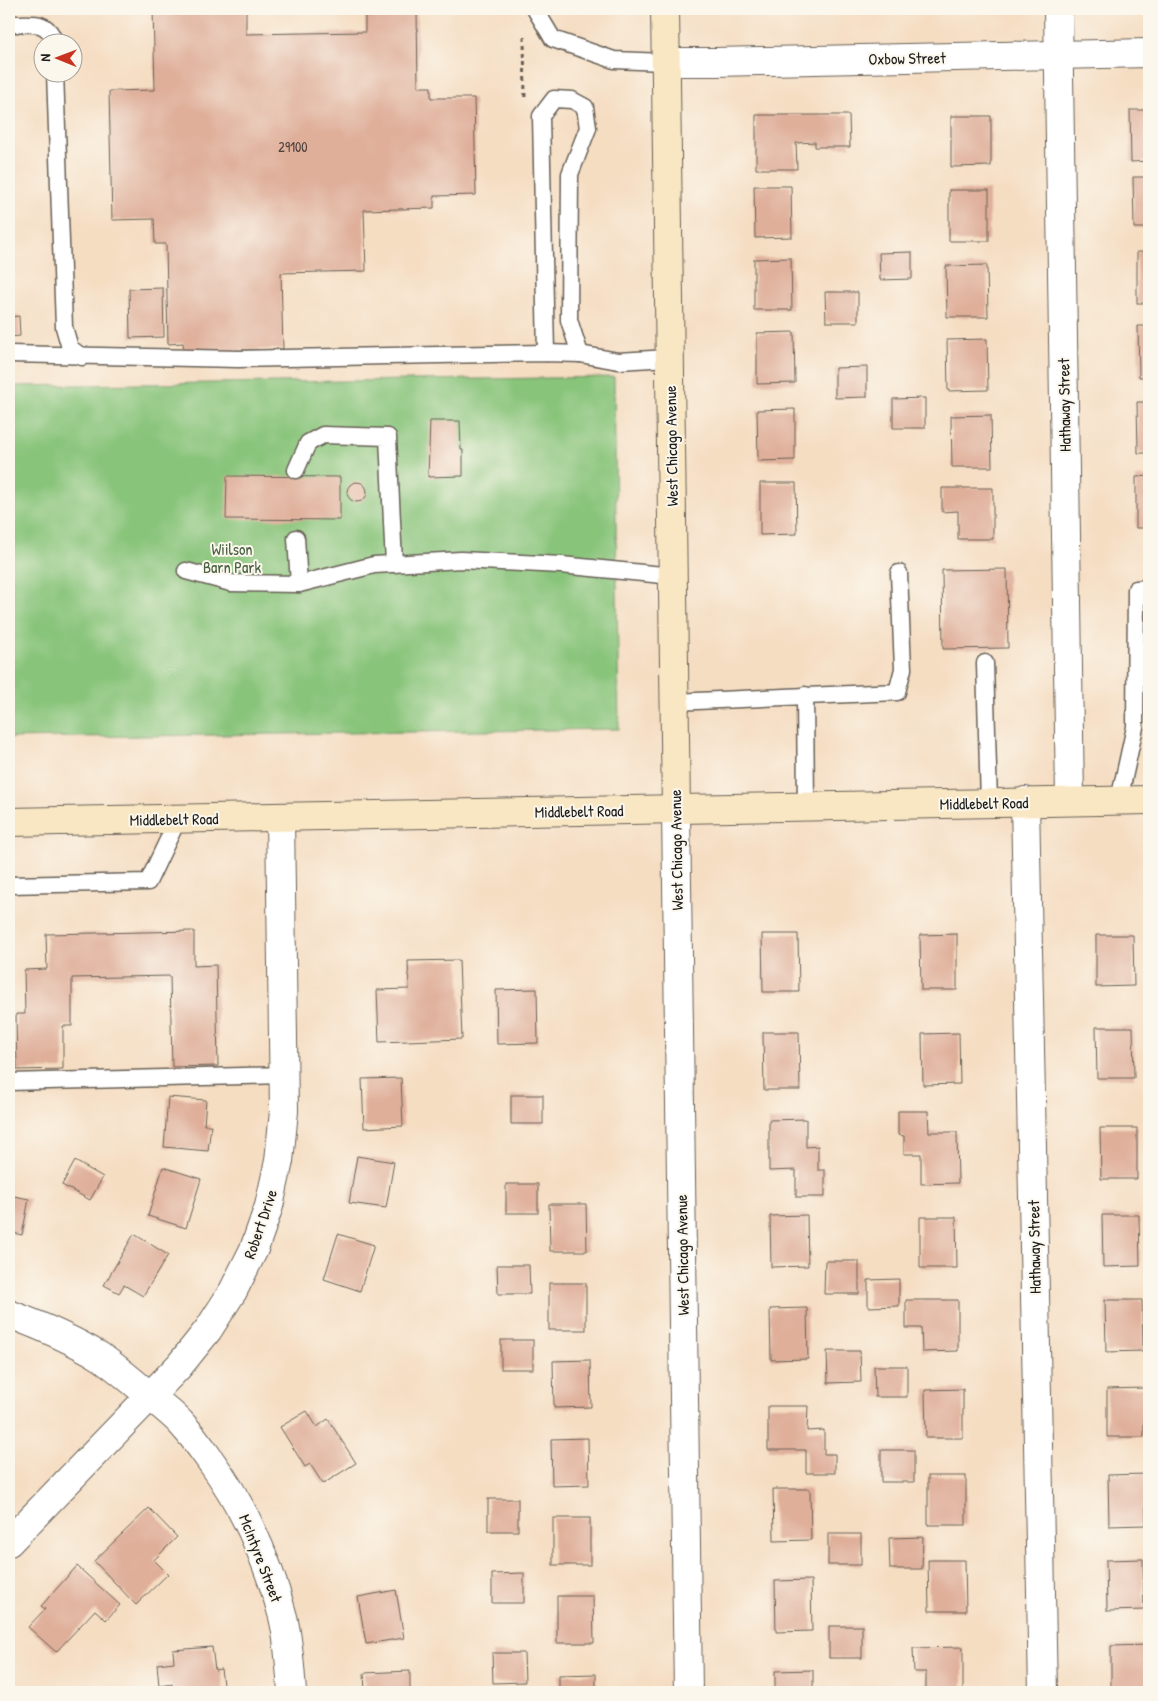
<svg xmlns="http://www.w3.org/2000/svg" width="1158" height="1701" font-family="'Patrick Hand',sans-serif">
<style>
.green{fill:#88c47a;stroke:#52704b}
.building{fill:#dfaf9a}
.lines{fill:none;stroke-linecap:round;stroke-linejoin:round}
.lane-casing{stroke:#686056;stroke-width:19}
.street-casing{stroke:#686056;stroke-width:30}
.secondary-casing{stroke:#686056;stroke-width:30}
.path{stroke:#686056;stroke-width:3;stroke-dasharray:4 4;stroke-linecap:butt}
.lane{stroke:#fff;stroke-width:16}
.street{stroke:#fff;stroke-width:28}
.secondary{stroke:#f9e7c3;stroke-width:28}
.labels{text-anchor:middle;stroke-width:4;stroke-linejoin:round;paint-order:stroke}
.number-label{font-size:14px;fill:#4d413c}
.street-label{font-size:16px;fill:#1c1c1c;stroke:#fbf7ec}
.park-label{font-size:16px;fill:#475f42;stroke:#fbf7ec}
</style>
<rect width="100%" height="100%" fill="#fbf7ec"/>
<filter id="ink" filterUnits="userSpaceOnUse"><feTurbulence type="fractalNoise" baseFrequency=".02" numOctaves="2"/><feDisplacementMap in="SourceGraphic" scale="10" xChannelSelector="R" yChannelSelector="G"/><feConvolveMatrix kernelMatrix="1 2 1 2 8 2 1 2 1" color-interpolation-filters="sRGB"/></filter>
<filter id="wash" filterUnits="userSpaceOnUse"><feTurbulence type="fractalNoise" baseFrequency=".0096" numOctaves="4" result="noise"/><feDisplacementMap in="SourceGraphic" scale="20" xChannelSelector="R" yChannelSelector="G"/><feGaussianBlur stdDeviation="1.12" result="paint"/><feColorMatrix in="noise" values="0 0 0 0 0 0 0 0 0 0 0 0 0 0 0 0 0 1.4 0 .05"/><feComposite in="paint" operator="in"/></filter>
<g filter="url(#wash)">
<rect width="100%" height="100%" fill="#f5ddc2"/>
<!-- green -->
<polygon class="green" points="614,377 619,729 9,738 9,386"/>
<g id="blocks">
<!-- building -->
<g class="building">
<polygon points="153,9 246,9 246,34 365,32 365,9 443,9 443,10 417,11 418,87 431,87 431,98 474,98 476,195 434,196 434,208 364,210 366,271 281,273 283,349 184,352 183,343 168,344 166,244 155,244 154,219 112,220 109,91 155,90"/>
<polygon points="1130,110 1149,110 1149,161 1131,162"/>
<polygon points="756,115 849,115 850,147 815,147 815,142 796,143 797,169 756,169"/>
<polygon points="951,116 991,116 991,166 951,167"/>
<polygon points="1133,177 1149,177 1149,228 1134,228"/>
<polygon points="754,186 791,186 792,237 755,238"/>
<rect x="949" y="190" width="40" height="51"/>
<polygon points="912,252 912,279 880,280 879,253"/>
<rect x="1137" y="252" width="12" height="51"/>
<polygon points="791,258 792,310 754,310 754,259"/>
<polygon points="987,265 988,317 947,317 946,266"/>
<polygon points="163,288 164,337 130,338 129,289"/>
<polygon points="825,292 858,292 858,322 826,322"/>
<polygon points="19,316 20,336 9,337 9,317"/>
<polygon points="1138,326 1149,326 1149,377 1139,377"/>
<polygon points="794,332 795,383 757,384 757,333"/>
<polygon points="987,339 988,390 948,391 947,340"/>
<polygon points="867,367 867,397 835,398 835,368"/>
<polygon points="925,398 925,428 893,428 893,399"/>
<polygon points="1137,402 1149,402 1149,453 1138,453"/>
<polygon points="795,409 795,460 758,461 757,410"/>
<polygon points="991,415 992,467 952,467 951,416"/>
<polygon points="430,421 460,421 461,450 463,450 463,476 428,477"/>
<polygon points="227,476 340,477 340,520 226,519"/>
<polygon points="1149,476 1149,528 1136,528 1136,477"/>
<circle cx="357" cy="492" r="10"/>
<polygon points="760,483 796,483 797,534 760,535"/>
<polygon points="942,488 993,488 993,539 958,539 958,511 942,512"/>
<polygon points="1007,569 1008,648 943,649 942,570"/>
<rect x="1145" y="605" width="4" height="94"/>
<polygon points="194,931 194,966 216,965 218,1066 172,1067 170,976 72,978 72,1026 63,1026 63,1069 17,1070 16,1014 25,1014 24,970 47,969 46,934"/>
<polygon points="762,934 798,934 799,992 763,992"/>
<polygon points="957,934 957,990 921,990 920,935"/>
<polygon points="1096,935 1133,935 1134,986 1096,987"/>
<polygon points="459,960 462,1039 379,1042 377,990 409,989 408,961"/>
<polygon points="537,989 538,1043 497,1044 496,990"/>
<polygon points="1096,1027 1133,1027 1134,1078 1097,1078"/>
<polygon points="763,1032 799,1032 800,1090 764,1090"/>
<polygon points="959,1033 960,1084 923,1085 922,1034"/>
<polygon points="401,1078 403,1126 364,1128 362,1079"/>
<rect x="511" y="1095" width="32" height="29"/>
<polygon points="168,1097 206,1100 204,1125 211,1125 208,1151 164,1147"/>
<polygon points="898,1111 928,1111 929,1132 957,1132 958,1183 921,1184 921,1154 904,1154 904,1136 898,1135"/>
<polygon points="806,1119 806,1147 818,1146 818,1170 825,1170 825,1197 796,1197 796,1170 769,1171 769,1120"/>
<polygon points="1100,1128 1137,1128 1137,1179 1101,1179"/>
<polygon points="357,1156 394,1162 386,1208 349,1203"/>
<polygon points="75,1161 103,1177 90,1200 62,1185"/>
<polygon points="163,1167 201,1179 186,1228 148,1216"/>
<rect x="506" y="1184" width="32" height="29"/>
<polygon points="9,1195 29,1199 22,1235 9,1232"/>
<polygon points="549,1204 586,1204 587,1251 550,1251"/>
<polygon points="807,1215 808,1266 771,1267 770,1216"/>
<polygon points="1102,1215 1139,1215 1140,1266 1103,1267"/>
<polygon points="920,1217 956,1217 957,1268 920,1268"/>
<polygon points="134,1234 168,1255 143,1296 124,1285 119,1293 104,1285"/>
<polygon points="338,1234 374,1245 360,1291 324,1279"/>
<polygon points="825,1261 859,1261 859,1294 824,1294"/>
<polygon points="497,1265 529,1265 530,1294 498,1294"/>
<polygon points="899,1279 899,1306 868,1307 868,1280"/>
<rect x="549" y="1283" width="37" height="47"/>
<polygon points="906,1300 958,1300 958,1351 922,1352 921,1328 906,1328"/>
<polygon points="1105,1300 1142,1300 1143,1351 1106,1352"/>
<polygon points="807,1308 808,1359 771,1360 770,1309"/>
<rect x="501" y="1340" width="32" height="29"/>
<polygon points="827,1351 860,1351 861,1382 828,1383"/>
<polygon points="590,1360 591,1407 554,1408 553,1361"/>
<polygon points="874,1366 907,1366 907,1397 875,1397"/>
<polygon points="1144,1388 1144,1437 1107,1437 1107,1389"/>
<polygon points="963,1389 963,1438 926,1438 925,1390"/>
<polygon points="768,1406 808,1406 807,1431 824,1430 824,1454 835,1454 835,1473 806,1473 806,1450 768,1450"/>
<polygon points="307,1411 317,1427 328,1419 356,1463 323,1484 310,1464 305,1467 280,1427"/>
<polygon points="588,1438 589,1485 552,1486 551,1439"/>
<rect x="881" y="1450" width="33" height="32"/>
<polygon points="1145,1474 1146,1525 1109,1526 1108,1475"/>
<rect x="928" y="1476" width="38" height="49"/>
<polygon points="773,1489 810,1489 811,1540 774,1541"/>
<rect x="488" y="1499" width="30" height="32"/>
<polygon points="149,1508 177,1537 154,1560 168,1574 136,1605 94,1561"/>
<rect x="553" y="1518" width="37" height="47"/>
<rect x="828" y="1534" width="33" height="31"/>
<polygon points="923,1537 922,1569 890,1569 889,1538"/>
<polygon points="1143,1559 1144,1610 1107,1611 1106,1560"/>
<polygon points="928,1560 965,1560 966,1611 929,1611"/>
<polygon points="77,1566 120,1605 106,1620 95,1610 56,1652 28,1627 45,1609 41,1606"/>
<polygon points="524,1573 524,1603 492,1603 492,1574"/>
<polygon points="811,1580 812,1631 776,1632 775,1581"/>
<polygon points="396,1590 404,1638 366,1644 358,1597"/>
<polygon points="557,1596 593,1596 594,1643 557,1643"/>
<rect x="829" y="1626" width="33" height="32"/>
<polygon points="1147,1645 1148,1692 1111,1692 1111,1646"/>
<polygon points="212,1647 215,1670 221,1669 224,1692 173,1692 172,1684 159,1686 157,1664 174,1662 173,1650"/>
<polygon points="963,1647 963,1692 926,1692 926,1672 914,1672 913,1648"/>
<polygon points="492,1653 524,1653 525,1682 493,1683"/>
<polygon points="813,1670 813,1692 775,1692 775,1671"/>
<polygon points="410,1671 410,1692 365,1692 364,1673"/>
<polygon points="596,1674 596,1692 559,1692 559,1675"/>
</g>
</g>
</g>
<g filter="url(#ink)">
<use href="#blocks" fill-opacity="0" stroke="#686056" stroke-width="1"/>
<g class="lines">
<!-- lane casing -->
<g class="lane-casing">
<g id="lane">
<polyline points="535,9 553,39 614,60 665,62"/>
<path d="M 9,24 C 29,25 48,18 54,42"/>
<polyline points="55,72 64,327 70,348 82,357"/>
<polyline points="546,353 541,116 554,99 572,100 585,107 588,128 570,174 569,320 580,354"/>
<polyline points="9,354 238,359 546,353 580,354 618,361 669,358"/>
<polyline points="296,470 308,443 323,435 388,437 394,564"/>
<polyline points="296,538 299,584"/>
<polyline points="186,571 231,583 299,584 374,565 461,560 561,565 673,576"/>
<polyline points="985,663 989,803"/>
<polyline points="805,695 806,807"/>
<polyline points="674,702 897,692 903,669 899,573"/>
<polyline points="1119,800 1135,727 1136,589 1149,588"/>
<polyline points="9,885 148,882 178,819"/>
<polyline points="9,1082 284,1075"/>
</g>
</g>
<!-- street casing -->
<g class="street-casing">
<g id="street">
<polyline points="1058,9 1070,800"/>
<polyline points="665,62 715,62 1149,53"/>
<polyline points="1025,801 1043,1692"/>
<polyline points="676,810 688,1692"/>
<path d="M 9,1314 C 41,1326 72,1339 101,1357 C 117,1368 131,1380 145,1392 C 157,1402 169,1411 180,1422 C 191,1434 201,1447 210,1460 C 245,1508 268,1560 283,1617 C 289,1642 290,1667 292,1692"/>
<polyline points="9,1542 179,1366 208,1330 233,1291 254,1249 269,1206 279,1161 284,1111 280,817"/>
</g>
</g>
<!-- secondary casing -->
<g class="secondary-casing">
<g id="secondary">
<polyline points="665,9 676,810"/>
<polyline points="9,822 1149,800"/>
</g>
</g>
<!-- path -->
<polyline class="path" points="524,37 525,98"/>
<!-- lane -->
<use href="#lane" class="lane"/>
<!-- street -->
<use href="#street" class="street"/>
<!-- secondary -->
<use href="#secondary" class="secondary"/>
</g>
</g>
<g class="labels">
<!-- number labels -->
<g class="number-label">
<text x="293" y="152">29100</text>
</g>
<!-- street labels -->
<g class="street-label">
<text transform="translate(907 58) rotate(-1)" y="6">Oxbow Street</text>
<text transform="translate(1064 405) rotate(-91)" y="6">Hathaway Street</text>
<text transform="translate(671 446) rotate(-91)" y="6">West Chicago Avenue</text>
<text transform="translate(984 803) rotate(-1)" y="6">Middlebelt Road</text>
<text transform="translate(579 811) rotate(-1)" y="6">Middlebelt Road</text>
<text transform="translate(174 819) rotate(-1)" y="6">Middlebelt Road</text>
<text transform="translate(676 850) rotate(-91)" y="6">West Chicago Avenue</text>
<text transform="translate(260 1224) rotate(-71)" y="6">Robert Drive</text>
<text transform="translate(1034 1247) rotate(-91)" y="6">Hathaway Street</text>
<text transform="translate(682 1255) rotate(-91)" y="6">West Chicago Avenue</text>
<text transform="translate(261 1558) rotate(69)" y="6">McIntyre Street</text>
</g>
<!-- park labels -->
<g class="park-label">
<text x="232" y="555">Wiilson<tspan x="232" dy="18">Barn Park</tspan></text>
</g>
</g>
<!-- margin -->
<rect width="1158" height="1701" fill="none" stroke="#fbf7ec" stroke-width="30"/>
<!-- north arrow -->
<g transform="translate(58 58) rotate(271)"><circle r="24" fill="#fbf7ec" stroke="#a29f99"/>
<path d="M0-4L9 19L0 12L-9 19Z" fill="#c8321e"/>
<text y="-8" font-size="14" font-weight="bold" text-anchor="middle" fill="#1c1c1c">N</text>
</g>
</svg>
